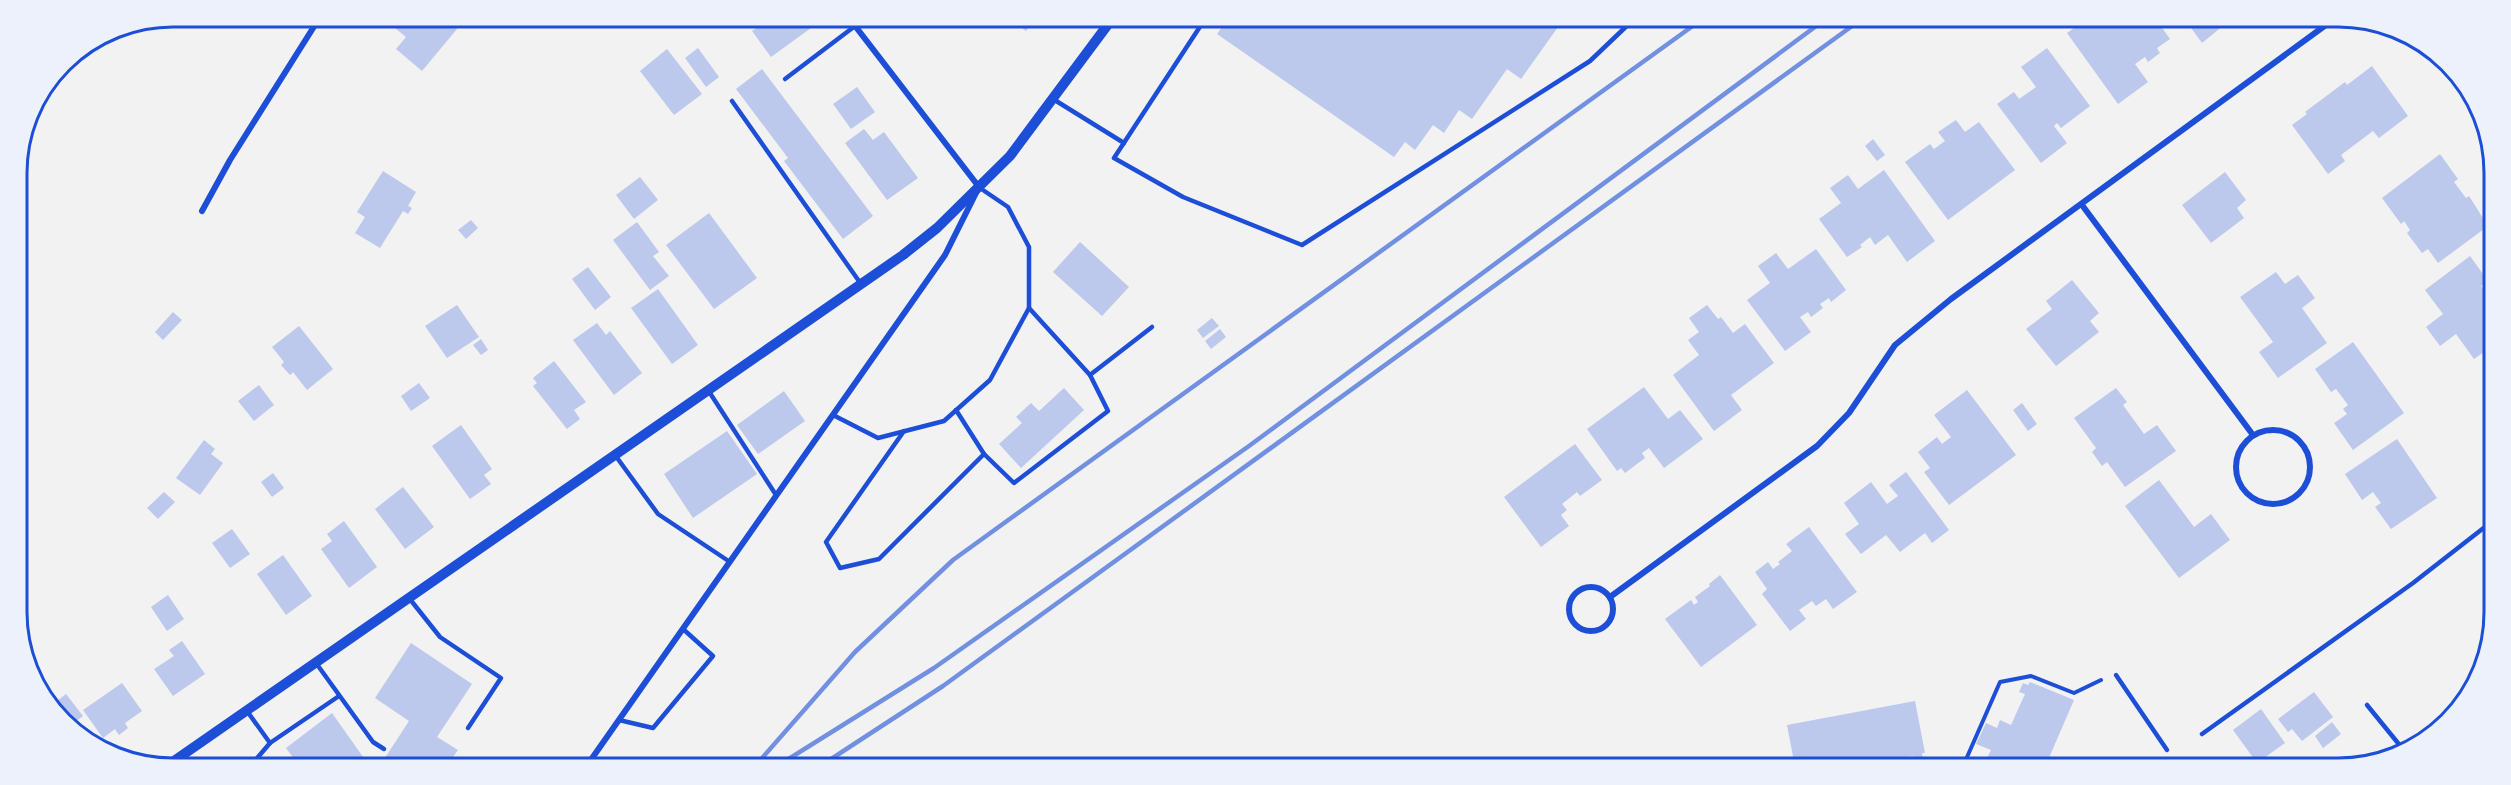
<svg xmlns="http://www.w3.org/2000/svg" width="2511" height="785" font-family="Poppins,sans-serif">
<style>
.building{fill:#bdc9ec}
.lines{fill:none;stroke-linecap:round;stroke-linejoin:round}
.path{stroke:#1d4ed8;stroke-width:4}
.service{stroke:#1d4ed8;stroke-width:4.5}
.minor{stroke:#1d4ed8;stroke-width:6}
.tertiary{stroke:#1d4ed8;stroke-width:10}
.rail{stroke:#7290e2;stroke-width:4.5}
.rim{fill:none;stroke:#1d4ed8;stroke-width:3}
</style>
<rect width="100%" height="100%" fill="#f2f2f2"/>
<!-- building -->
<g class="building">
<polygon points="404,17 444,17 457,29 422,71 396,49 406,37 395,28"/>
<polygon points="738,18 756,18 744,27"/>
<polygon points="770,18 804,18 811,28 771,57 752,31"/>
<polygon points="1009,19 1036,19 1026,31"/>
<polygon points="1228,19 1247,19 1563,20 1521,79 1507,69 1472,119 1459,110 1444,133 1433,125 1415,150 1405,142 1394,157 1217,34"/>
<polygon points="2084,21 2157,21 2170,39 2157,48 2160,53 2148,62 2145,57 2135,64 2148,82 2118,104 2067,33"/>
<polygon points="2186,21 2221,22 2224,25 2202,43"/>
<polygon points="698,48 719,77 706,87 685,58"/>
<polygon points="2047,48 2090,106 2061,128 2057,123 2054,126 2067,143 2041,163 1997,104 2014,92 2019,99 2036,87 2021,67"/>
<polygon points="667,49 702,94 674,115 640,71"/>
<polygon points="2372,66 2408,116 2379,138 2373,131 2341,155 2345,161 2328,174 2292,125 2307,114 2305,112 2345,82 2347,85"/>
<polygon points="762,69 873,216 843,239 784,161 788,158 736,89"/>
<polygon points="857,87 875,112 851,129 833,104"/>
<polygon points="1956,120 1965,132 1979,122 2015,170 1948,220 1905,162 1930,144 1934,149 1945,141 1938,132"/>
<polygon points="864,129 873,140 884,132 918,178 887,200 845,143"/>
<polygon points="1873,139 1885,155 1877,161 1865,146"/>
<polygon points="2440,154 2458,179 2454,182 2466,198 2469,196 2488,226 2438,263 2428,249 2422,253 2407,233 2410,230 2404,221 2401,224 2382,198"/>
<polygon points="1884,170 1935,241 1907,262 1888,235 1875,245 1870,237 1860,245 1862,247 1847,257 1819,219 1841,203 1830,188 1848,175 1858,189"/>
<polygon points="383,171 416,192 408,206 412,208 408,214 403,211 380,248 355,233 365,217 357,212"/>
<polygon points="2225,172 2246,200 2237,208 2244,218 2211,243 2182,205"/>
<polygon points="640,177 658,200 634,219 616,195"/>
<polygon points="709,213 757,278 714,309 666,245"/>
<polygon points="471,220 478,228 466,239 458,230"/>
<polygon points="637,222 659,252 653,256 669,276 650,290 613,240"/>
<polygon points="1080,242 1129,287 1102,316 1053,272"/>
<polygon points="1816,249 1846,290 1831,302 1829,298 1820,304 1823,308 1811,317 1808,312 1800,317 1811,332 1785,351 1747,300 1770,283 1758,266 1776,253 1788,269"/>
<polygon points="2470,256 2488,281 2481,286 2491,300 2491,347 2474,359 2456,334 2440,346 2426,327 2443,314 2425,290"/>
<polygon points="588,267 611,297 595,310 572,279"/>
<polygon points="2276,272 2285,284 2298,275 2315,298 2302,308 2327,343 2278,378 2259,352 2273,342 2240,297"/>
<polygon points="2072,280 2099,313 2090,321 2099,332 2056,366 2026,329 2052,309 2046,301"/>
<polygon points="658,289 698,345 672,364 631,308"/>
<polygon points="457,305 479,337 447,358 425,326"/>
<polygon points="1707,305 1718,319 1721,317 1733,333 1745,324 1774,363 1731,395 1742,410 1714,431 1673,375 1699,355 1688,340 1699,332 1689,318"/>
<polygon points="173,312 182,320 163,340 155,332"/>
<polygon points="1212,318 1219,326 1203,338 1197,330"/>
<polygon points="597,323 606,335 610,331 642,373 614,395 573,340"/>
<polygon points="299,326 333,369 307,390 293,372 290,375 281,365 284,362 272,347"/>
<polygon points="1220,329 1226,337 1211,349 1205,341"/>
<polygon points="481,339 488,350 481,355 473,345"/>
<polygon points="2353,342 2404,413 2353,450 2334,423 2347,414 2343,409 2348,405 2336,389 2331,392 2315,369"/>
<polygon points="554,361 586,402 574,410 580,419 567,429 533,386 537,383 533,378"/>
<polygon points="419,383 430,398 411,411 401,396"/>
<polygon points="259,385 274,405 254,421 238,401"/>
<polygon points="1644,387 1668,419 1680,410 1703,439 1664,468 1649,448 1642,453 1645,458 1625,473 1621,468 1617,471 1587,429"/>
<polygon points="1064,388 1084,410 1021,468 999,444 1022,423 1016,417 1031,403 1039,411"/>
<polygon points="2116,388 2127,402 2123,405 2144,434 2157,425 2176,451 2125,487 2107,462 2102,466 2092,452 2096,448 2074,418"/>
<polygon points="1967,390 2016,455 1949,505 1924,472 1930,468 1918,452 1937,437 1942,444 1951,437 1934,415"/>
<polygon points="784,391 805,421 758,454 737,425"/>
<polygon points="2022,403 2037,424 2028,431 2013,410"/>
<polygon points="461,425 492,469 484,475 491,484 470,499 432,446"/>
<polygon points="727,431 757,474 693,518 664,474"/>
<polygon points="2397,439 2437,498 2391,529 2375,507 2381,503 2373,492 2362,500 2345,474"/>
<polygon points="204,440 215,449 211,454 223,463 200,495 176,478"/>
<polygon points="1575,444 1602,480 1580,496 1577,492 1562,504 1567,510 1561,515 1569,526 1541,547 1504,497"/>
<polygon points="1906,472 1949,530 1932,543 1925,533 1900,552 1886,535 1861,554 1845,534 1859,524 1844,503 1871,482 1887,504 1898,496 1889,485"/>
<polygon points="273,473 284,488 272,497 261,482"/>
<polygon points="2159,480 2194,527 2211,514 2230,540 2179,578 2125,506"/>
<polygon points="403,487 434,527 405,549 375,509"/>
<polygon points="164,492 175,502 158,519 147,508"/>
<polygon points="344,521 377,567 349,588 321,549 332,541 327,534"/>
<polygon points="1809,527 1857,592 1833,609 1826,599 1816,606 1812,601 1799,610 1806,619 1790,631 1762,594 1767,589 1755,572 1768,562 1773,569 1780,564 1778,562 1792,551 1786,544"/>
<polygon points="232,529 250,554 230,568 212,543"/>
<polygon points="283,555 312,596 286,615 257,574"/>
<polygon points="1720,575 1757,625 1701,667 1665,619 1691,600 1694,605 1698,602 1695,597 1710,586 1709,584"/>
<polygon points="168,595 184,619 167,631 151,607"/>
<polygon points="182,641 205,674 173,696 154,669 174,656 169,650"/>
<polygon points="411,643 472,684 437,737 458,750 448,764 381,764 409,721 375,698"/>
<polygon points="2030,682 2074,700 2045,767 1992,767 1994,761 1987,758 1991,750 1976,744 1986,723 1997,728 2000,720 2011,725 2025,694 2019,692 2023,683 2028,685"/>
<polygon points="122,683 142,711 125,723 128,728 119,735 115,729 103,738 83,710"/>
<polygon points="2314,692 2333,717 2302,741 2292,729 2288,732 2278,719"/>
<polygon points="66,694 83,716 71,725 53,704"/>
<polygon points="1915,701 1925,753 1922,753 1923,760 1914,762 1913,756 1889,761 1890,767 1795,767 1787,725"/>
<polygon points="2261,709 2285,743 2257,763 2233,730"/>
<polygon points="332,713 368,764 297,763 286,748"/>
<polygon points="2332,722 2341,734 2323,748 2315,736"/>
</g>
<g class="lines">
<!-- path -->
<polyline class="path" points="1960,767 1964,764 2000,682 2031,676 2074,693 2101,680"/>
<!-- service -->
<g class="service">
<polyline points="1205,19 1114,158 1183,197 1302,245 1590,61 1633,20"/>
<polyline points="785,79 855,26"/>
<polyline points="1053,99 1124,143"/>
<polyline points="732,101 861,284"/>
<polyline points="1029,308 1090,375 1152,327"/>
<polyline points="708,390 776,495"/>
<polyline points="833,415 878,438 944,421 990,380 1029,308 1029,247 1008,207 980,188"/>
<polyline points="904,431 826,542 840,568 879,559 984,454 956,410"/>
<polyline points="984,454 1014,483 1108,411 1090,375"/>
<polyline points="615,455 658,514 730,562"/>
<polyline points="409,598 440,637 501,678 468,728"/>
<polyline points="316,663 373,742 384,749"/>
<polyline points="2116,675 2167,750"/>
<polyline points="2367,705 2402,748"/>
<polyline points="247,711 270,743"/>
<polyline points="619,720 653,728 713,656 683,629"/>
<polyline points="2202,734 2413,583 2490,523"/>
<polyline points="253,763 270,743 339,696"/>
</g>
<!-- minor -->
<g class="minor">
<polyline points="2438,59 2473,105"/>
<polyline points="2082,205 2253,435"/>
<polyline points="202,211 230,160 320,17"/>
<circle cx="2273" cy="467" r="37"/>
<circle cx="1591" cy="609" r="22"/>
<polyline points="1610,597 1817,446 1849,413 1895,345 1951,299 2330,22"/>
<polyline points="588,764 945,255 979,187 849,18"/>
</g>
<!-- tertiary -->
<polyline class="tertiary" points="171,763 903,255 937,228 1010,156 1112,19"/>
<!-- rail -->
<g class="rail">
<polyline points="756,765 855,652 953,560 1701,20"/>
<polyline points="779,765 934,668 1249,446 1823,21"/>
<polyline points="822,765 943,686 1859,21"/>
</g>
</g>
<!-- crop -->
<path d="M0 0H2511V785H0ZM173 27H2338A146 146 0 0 1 2484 173V612A146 146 0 0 1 2338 758H173A146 146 0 0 1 27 612V173A146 146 0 0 1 173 27Z" fill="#edf1fc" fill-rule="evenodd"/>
<path class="rim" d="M173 27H2338A146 146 0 0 1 2484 173V612A146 146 0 0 1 2338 758H173A146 146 0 0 1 27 612V173A146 146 0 0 1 173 27Z"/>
</svg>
